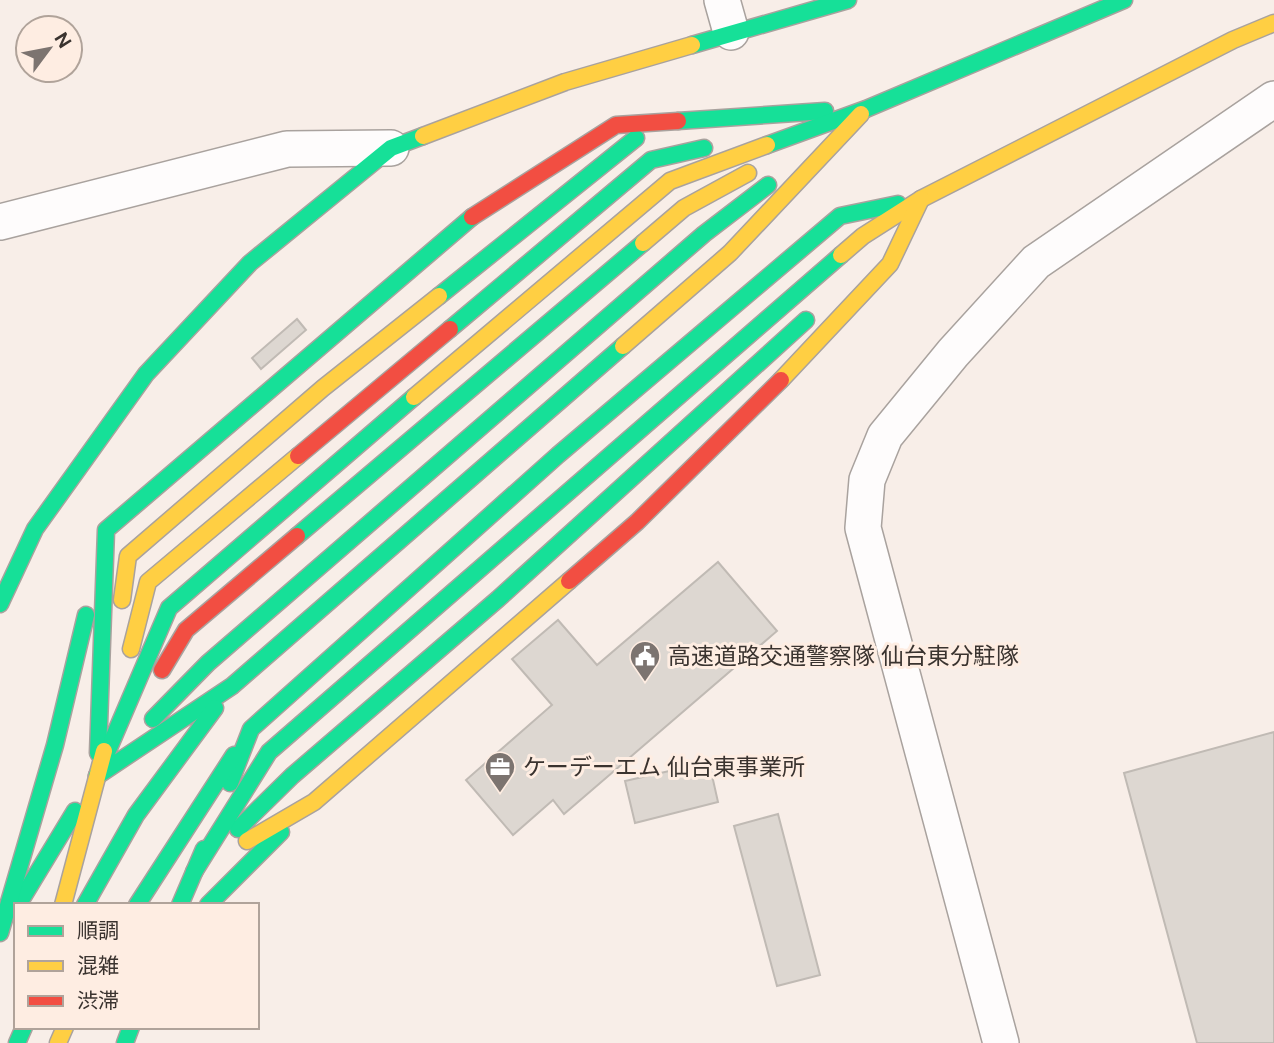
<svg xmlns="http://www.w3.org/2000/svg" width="1274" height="1043" font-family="'DM Sans','Noto Sans JP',sans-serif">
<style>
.building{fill:#ddd7d1;stroke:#c0bab4;stroke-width:2}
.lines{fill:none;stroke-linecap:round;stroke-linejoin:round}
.street-casing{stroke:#a9a29e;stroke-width:38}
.fast-casing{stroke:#a9a29e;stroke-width:19}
.slow-casing{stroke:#a9a29e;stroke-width:19}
.jam-casing{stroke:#a9a29e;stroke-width:19}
.street{stroke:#fefcfc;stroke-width:35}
.fast{stroke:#16e098;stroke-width:16}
.slow{stroke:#ffcf43;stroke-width:16}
.jam{stroke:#f24e42;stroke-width:16}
.labels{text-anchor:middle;stroke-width:6;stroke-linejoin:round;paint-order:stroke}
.poi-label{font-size:23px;fill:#3a332f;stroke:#feede2;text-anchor:start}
</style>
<rect width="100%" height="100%" fill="#f8eee8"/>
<!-- building -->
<g class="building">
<polygon points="297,319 306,330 261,369 252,358"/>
<polygon points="718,562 777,631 564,814 553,800 513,835 466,780 552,705 512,659 558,620 597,665"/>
<polygon points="1274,732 1274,1043 1197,1043 1124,773"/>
<polygon points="709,762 718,802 635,823 625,781"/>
<polygon points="778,814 820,975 777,986 734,826"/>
</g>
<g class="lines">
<!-- street casing -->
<g class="street-casing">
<g id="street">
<polyline points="722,0 731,32"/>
<polyline points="0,222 287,149 391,148"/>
<polyline points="1001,1043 863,528 867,480 885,436 953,353 1036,262 1274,99"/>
</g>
</g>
<!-- fast casing -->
<g class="fast-casing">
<g id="fast">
<polyline points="692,45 848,0"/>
<polyline points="678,121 825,111"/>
<polyline points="767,145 866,109 1124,0"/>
<polyline points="439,296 636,138"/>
<polyline points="450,329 651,160 704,148"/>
<polyline points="297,536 643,243"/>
<polyline points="0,604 35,529 146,374 250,263 391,148 423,136"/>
<polyline points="153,719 208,663 704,234 768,185"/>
<polyline points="98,753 106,530 472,217"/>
<polyline points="97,776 169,608 414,397"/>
<polyline points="97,776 232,686 623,346"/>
<polyline points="230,783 251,729 558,455 840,216 898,204"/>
<polyline points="238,829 292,776 498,599 806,320"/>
<polyline points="194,872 269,752 841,255"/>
<polyline points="18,905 75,811"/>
<polyline points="85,905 136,815 215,708"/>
<polyline points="137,905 234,755"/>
<polyline points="180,905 204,849"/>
<polyline points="208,905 281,832"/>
<polyline points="0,933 55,745 86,615"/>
<polyline points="17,1043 24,1027"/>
<polyline points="125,1043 131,1027"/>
</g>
</g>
<!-- slow casing -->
<g class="slow-casing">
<g id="slow">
<polyline points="423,136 565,82 692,45"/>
<polyline points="643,243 684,208 748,173"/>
<polyline points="841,255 863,236 921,199 1233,40 1274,23"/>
<polyline points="623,346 730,253 861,114"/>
<polyline points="781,380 890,264 921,199"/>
<polyline points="414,397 670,181 767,145"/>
<polyline points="122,600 128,556 323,388 439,296"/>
<polyline points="131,649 148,582 298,456"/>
<polyline points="247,841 314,802 569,581"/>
<polyline points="63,905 104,751"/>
<polyline points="58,1043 65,1027"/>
</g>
</g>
<!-- jam casing -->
<g class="jam-casing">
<g id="jam">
<polyline points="472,217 616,125 678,121"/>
<polyline points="298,456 450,329"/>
<polyline points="569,581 637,522 781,380"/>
<polyline points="162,670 186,630 297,536"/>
</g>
</g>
<!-- street -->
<use href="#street" class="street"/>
<!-- fast -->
<use href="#fast" class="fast"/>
<!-- slow -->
<use href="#slow" class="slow"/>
<!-- jam -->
<use href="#jam" class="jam"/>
</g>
<!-- icons -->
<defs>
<g id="civic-pin" transform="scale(1.575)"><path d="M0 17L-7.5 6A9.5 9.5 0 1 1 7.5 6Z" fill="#7c7470" stroke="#feede2"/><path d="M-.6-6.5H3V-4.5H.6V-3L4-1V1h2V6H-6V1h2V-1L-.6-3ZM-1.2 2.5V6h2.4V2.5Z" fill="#fff"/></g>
<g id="office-pin" transform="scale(1.575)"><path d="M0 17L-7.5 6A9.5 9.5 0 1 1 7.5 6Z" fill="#7c7470" stroke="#feede2"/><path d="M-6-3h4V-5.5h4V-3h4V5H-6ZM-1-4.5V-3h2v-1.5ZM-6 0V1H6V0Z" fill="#fff"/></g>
</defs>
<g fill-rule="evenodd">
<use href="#civic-pin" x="645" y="656"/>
<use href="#office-pin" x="500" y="767"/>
</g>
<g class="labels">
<!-- poi labels -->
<g class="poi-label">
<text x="668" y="664">高速道路交通警察隊 仙台東分駐隊</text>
<text x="523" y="775">ケーデーエム 仙台東事業所</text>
</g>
</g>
<!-- legend -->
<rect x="14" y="903" width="245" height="126" fill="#feede2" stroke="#b0a39a" stroke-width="2"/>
<rect x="28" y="926" width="35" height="10" fill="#16e098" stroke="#b0a39a" stroke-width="2"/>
<text x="77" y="938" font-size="21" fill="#3a332f">順調</text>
<rect x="28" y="961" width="35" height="10" fill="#ffcf43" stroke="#b0a39a" stroke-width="2"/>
<text x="77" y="973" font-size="21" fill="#3a332f">混雑</text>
<rect x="28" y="996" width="35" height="10" fill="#f24e42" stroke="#b0a39a" stroke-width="2"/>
<text x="77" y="1008" font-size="21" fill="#3a332f">渋滞</text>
<!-- north arrow -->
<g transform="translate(49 49) rotate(58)"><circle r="33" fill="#feede2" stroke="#b0a39a" stroke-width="2"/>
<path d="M0-5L12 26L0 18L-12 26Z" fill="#7c7470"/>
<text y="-10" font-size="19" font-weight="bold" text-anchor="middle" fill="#3a332f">N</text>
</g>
</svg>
